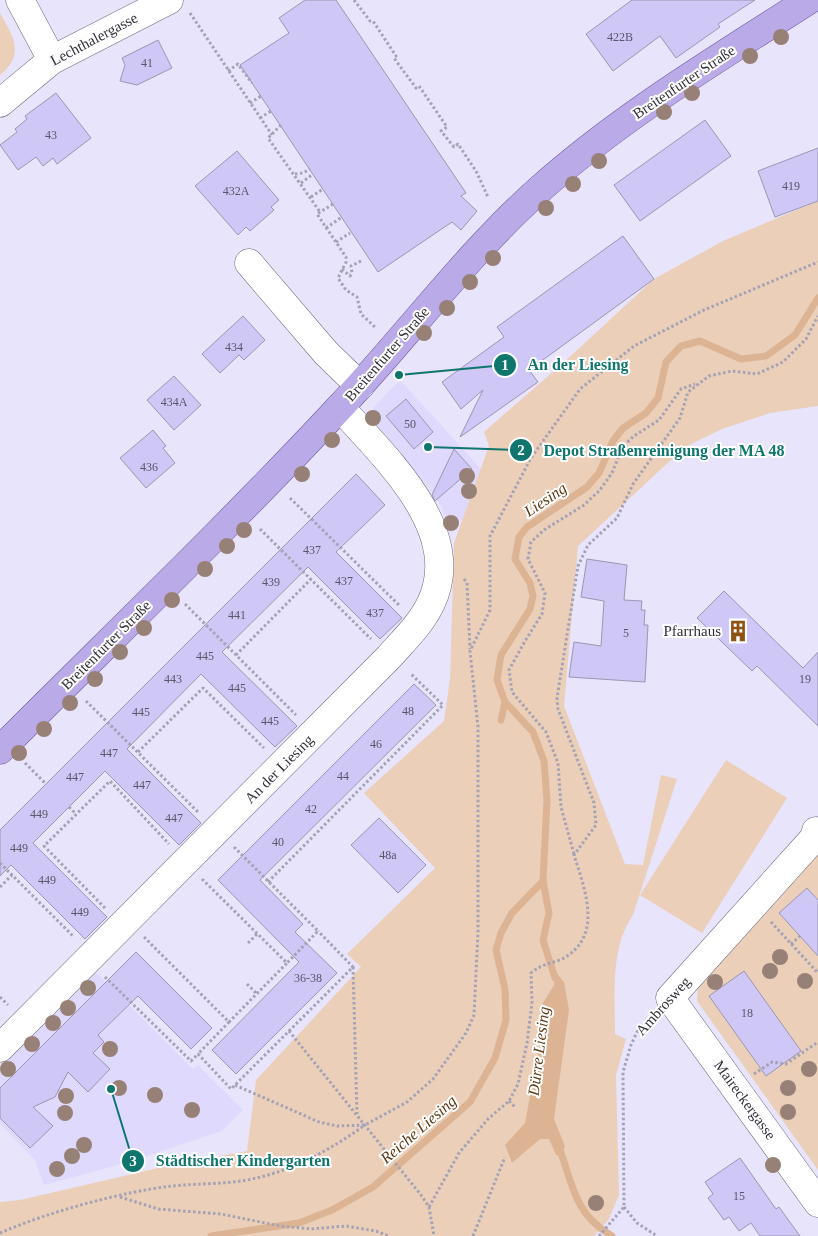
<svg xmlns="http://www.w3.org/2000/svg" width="818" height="1236" font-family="'Times New Roman',serif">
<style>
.built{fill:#dfd9fe}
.green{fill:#ebcfb9}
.water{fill:#ddb493}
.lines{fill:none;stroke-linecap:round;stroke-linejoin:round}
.stream{stroke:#ddb493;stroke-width:7}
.building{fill:#cfc7f5;stroke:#9b96b2}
.minor-casing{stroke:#6e6983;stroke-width:29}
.major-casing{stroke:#6c5aa1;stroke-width:29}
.path{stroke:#a5a2b5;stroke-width:3;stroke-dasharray:2.5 2.5;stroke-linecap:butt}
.minor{stroke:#fff;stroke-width:28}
.major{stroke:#baaae8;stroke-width:28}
.tree{fill:#978075}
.labels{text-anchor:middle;stroke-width:4;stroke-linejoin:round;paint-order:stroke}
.number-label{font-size:12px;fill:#59566a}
.street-label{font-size:15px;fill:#32303b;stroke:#fff}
.poi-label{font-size:15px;fill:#32303b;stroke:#fff;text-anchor:end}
.water-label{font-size:16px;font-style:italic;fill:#5e3710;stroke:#fff}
.leader{fill:none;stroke:#0f766e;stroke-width:2}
.callout-dot{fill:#0f766e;stroke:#fff;stroke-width:2}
.mark-label{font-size:15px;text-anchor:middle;font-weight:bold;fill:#fff}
.callout-label{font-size:16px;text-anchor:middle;font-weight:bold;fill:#0f766e;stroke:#fff;stroke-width:4;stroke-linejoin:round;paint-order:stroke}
</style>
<rect width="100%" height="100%" fill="#e8e4fc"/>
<!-- built -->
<g class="built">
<polygon points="400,380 481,469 463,519 448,526 441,506 429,488 374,425 373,408"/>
<polygon points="96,972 193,1069 198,1065 243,1110 222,1131 126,1163 44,1185 35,1160 0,1124 0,1069"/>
</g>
<!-- green -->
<g class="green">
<path d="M 0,13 C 13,36 26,55 0,75 Z"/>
<path d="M 818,201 L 818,406 L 770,413 L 722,429 L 685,447 L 578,546 L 564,706 L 625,864 L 643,865 L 661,775 L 677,779 L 633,915 C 610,948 615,995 615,1034 L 626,1039 L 616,1075 L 619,1195 L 609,1219 L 594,1236 L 0,1236 L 0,1202 L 20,1200 L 167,1166 L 247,1151 L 256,1080 L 361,967 L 347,954 L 435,868 L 364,793 L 444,721 L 450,679 L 454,543 L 489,446 L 484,432 L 562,364 L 654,279 L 723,241 Z"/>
<polygon points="726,760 787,798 702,933 640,895"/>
<polygon points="818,852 818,1170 697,1001 698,987"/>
</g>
<!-- water -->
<polygon class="water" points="554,970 564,982 569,1010 554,1119 565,1146 561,1156 556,1155 549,1139 540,1139 512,1163 505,1145 525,1123 542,1031 543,1003 554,985"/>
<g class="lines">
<!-- stream -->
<g class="stream">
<polyline points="501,720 505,702"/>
<polyline points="555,978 543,940 549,913 543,881 547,800 544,761 533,732 505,702 497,680 501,655 530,609 533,596 530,583 515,559 519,537 527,527 587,487 599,473 613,441 623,428 646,413 658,398 666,362 681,346 700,341 741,359 766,356 795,335 818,298"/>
<path d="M 559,1147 C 573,1185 574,1214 612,1236"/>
<polyline points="211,1236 299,1223 332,1210 373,1187 470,1102 495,1058 506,1020 505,989 496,950 501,933 512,913 543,881"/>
</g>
</g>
<!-- building -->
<g class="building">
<polygon points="305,0 336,0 466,193 461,196 477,211 461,230 452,222 378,272 240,65 289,33 279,18"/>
<polygon points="632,0 755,0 718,24 720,27 676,58 660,36 613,71 586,34"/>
<polygon points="158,40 172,68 137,85 120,81 125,65 122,58"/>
<polygon points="56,93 91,138 57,164 53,158 43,166 36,157 18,170 0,145 17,132 15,129 27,119 25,116"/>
<polygon points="705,120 731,156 640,221 614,185"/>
<polygon points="818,148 818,201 775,217 758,171"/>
<polygon points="237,151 279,200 271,207 274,210 250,231 246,227 238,235 195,186"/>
<polygon points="623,236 654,279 529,370 538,382 460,437 483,390 461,409 442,382 504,337 497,327"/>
<polygon points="243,316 265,340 244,360 239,355 220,373 202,354"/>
<polygon points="174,376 201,405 174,430 147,400"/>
<polygon points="406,399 433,432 414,449 386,416"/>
<polygon points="153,430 166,446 163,448 175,463 146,488 120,458"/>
<polygon points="454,449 472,469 435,501 432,495"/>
<polygon points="356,474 385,505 336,552 402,618 380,639 308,567 222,652 297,726 275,747 201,674 127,749 201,823 179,845 105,771 33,843 107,917 85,939 11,865 0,876 0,830"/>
<polygon points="587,559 627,565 624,600 642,601 641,610 645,610 644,625 648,625 645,682 569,677 574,642 601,646 604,601 581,597"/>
<polygon points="724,591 803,668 818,652 818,726 757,666 752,671 697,618"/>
<polygon points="414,684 436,705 260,880 303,924 295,932 337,973 236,1074 212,1050 299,962 218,880"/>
<polygon points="379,818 426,865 398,893 351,845"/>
<polygon points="807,888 818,900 818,956 779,913"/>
<polygon points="136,952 212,1028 191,1049 138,996 98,1035 104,1042 93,1053 110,1069 88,1092 68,1072 55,1097 33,1107 53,1126 30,1148 0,1118 0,1088"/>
<polygon points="744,971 801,1051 766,1076 709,996"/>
<polygon points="740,1158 776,1209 779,1207 800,1236 760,1236 751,1223 739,1231 729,1217 724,1220 708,1198 713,1194 705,1182"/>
</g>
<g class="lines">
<!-- minor casing -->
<g class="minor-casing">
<g id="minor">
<polyline points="20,0 52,60"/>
<polyline points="0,103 52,60 169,0"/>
<polyline points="249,263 326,353 360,386"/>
<polyline points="816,831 814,838 670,998 818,1203"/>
<path d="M 0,1048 L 389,657 C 405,639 421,624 431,603 C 466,530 383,456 340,407"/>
</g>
</g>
<!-- major casing -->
<g class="major-casing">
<path id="major" d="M 0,750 C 114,636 231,524 341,406 C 408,335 467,254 540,189 C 622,116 717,59 809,0"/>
</g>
<!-- path -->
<g class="path">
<polyline points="354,0 370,21 373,21 396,56 394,58 416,88 419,86 447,127 441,131 454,147 458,144 476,171 488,197"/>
<polyline points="190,13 272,135"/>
<polyline points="228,71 238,64 252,83"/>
<polyline points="250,103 261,96"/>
<polyline points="260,118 271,111"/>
<polyline points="281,125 268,138 320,212"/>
<polyline points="295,174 303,173 310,169"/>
<polyline points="301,183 313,174"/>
<polyline points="311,197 323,189"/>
<polyline points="333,204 317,214 346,257 346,262 338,278 346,290 357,297 361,314 376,328"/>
<polyline points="326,228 342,217"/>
<polyline points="336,242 350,233"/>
<polyline points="342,269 350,276 352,273 351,266 361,261"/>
<polyline points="290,498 400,606"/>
<polyline points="260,529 371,639"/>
<polyline points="464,579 467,583 470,649"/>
<polyline points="185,604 296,715"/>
<polyline points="236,655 311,579"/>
<polyline points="86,701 199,813"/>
<polyline points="138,752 203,688 264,748"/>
<polyline points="25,763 46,784"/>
<polyline points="69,807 76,814"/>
<polyline points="234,847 318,931 287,963"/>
<polyline points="574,854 561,807 558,763 546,732 512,692 509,670 525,641 542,614 545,593 528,559 531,542 544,530 584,505 600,490 612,473 623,446 634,436 659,420 681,389 695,384"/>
<polyline points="0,863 74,937"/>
<polyline points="202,879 287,963 229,1022"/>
<polyline points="268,882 443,705 410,673"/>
<polyline points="0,887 12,875"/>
<polyline points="105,908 44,846 110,781 169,844"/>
<polyline points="771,922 818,973"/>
<polyline points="144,937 229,1022 198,1054"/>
<polyline points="248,943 257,934"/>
<polyline points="791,944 800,936"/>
<polyline points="353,967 357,1114"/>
<polyline points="105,977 191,1061 198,1054 231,1089 289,1031 421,1195 429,1207 434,1236"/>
<polyline points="247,984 257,994"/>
<polyline points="0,997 8,1005"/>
<polyline points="289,1031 353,967 318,931"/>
<polyline points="754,1074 772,1062 786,1064 818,1042"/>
<polyline points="235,1085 319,1122 337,1126 365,1125 407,1102 433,1079 466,1033 474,1015 478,932 478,727 470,651 490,610 490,536 531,458 580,389 634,346 704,310 818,262"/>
<polyline points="509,1101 516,1108"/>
<polyline points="120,1197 158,1209 221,1214 280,1226 311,1229 346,1226 376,1231 389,1236"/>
<path d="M 429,1207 L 459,1153 L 488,1119 L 509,1101 L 518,1084 L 527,1043 L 532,1003 L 531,973 C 541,964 551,964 562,959 C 604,937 585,890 574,855 L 596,825 L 594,803 L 558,709 L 557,698 L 578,566 L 588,545 L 617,518 L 633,484 L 680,418 L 688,392 L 709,376 L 732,371 L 757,374 L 783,362 L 806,339 L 818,316"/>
<polyline points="624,1207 637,1223 657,1236"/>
<path d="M 0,1233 C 48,1212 121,1192 172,1186 C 193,1184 213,1184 233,1182 C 281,1177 326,1153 365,1125"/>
<polyline points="473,1236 505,1157"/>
<polyline points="599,1236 624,1207 623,1072 631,1045 637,1032 652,1016"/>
</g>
<!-- minor -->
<use href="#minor" class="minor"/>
<!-- major -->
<use href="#major" class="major"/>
</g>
<!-- trees -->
<g class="tree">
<circle cx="781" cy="37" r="8"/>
<circle cx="750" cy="56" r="8"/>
<circle cx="692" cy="93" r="8"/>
<circle cx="664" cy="112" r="8"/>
<circle cx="599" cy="161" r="8"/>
<circle cx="573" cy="184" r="8"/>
<circle cx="546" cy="208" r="8"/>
<circle cx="493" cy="258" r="8"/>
<circle cx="470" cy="282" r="8"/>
<circle cx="447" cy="308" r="8"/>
<circle cx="424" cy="333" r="8"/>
<circle cx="373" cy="418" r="8"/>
<circle cx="332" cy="440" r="8"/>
<circle cx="302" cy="474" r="8"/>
<circle cx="467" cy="476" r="8"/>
<circle cx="469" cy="491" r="8"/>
<circle cx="451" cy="523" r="8"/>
<circle cx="244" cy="530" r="8"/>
<circle cx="227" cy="546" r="8"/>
<circle cx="205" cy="569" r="8"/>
<circle cx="172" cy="600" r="8"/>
<circle cx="144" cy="628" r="8"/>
<circle cx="120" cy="652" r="8"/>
<circle cx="95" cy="679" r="8"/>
<circle cx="70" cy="703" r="8"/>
<circle cx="44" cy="729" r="8"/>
<circle cx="19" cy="753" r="8"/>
<circle cx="780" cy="957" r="8"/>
<circle cx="770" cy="971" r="8"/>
<circle cx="805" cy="981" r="8"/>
<circle cx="715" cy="982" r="8"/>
<circle cx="88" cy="988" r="8"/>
<circle cx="68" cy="1008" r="8"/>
<circle cx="53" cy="1023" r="8"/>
<circle cx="32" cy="1044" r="8"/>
<circle cx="110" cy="1049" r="8"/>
<circle cx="8" cy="1069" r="8"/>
<circle cx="809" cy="1069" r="8"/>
<circle cx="119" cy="1088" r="8"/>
<circle cx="788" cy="1088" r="8"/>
<circle cx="155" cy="1095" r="8"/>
<circle cx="66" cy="1096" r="8"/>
<circle cx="192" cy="1110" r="8"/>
<circle cx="788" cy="1112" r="8"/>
<circle cx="65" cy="1113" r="8"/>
<circle cx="84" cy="1145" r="8"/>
<circle cx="72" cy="1156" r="8"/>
<circle cx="773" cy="1165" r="8"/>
<circle cx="57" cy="1169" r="8"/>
<circle cx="596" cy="1203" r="8"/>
</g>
<!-- icons -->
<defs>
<g id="building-bare" transform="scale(1.725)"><path d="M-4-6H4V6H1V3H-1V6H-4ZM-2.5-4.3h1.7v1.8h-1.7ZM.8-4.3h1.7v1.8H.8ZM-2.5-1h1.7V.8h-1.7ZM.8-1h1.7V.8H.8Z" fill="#8e5212" stroke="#fff" stroke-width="2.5" paint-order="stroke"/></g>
</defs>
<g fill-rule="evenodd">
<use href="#building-bare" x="738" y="631"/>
</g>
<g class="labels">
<!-- number labels -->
<g class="number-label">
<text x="620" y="41">422B</text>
<text x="147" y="67">41</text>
<text x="51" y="139">43</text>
<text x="791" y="190">419</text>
<text x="236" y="195">432A</text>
<text x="234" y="351">434</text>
<text x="174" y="406">434A</text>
<text x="410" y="428">50</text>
<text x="149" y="471">436</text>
<text x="312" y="554">437</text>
<text x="344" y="585">437</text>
<text x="271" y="586">439</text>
<text x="375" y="617">437</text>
<text x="237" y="619">441</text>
<text x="626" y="637">5</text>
<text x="205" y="660">445</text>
<text x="173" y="683">443</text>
<text x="805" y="683">19</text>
<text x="237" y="692">445</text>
<text x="408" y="715">48</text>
<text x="141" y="716">445</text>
<text x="270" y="725">445</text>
<text x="376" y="748">46</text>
<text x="109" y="757">447</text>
<text x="343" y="780">44</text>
<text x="75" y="781">447</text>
<text x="142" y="789">447</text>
<text x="311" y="813">42</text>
<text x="39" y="818">449</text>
<text x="174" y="822">447</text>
<text x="278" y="846">40</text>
<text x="19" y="852">449</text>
<text x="388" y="859">48a</text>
<text x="47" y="884">449</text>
<text x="80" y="916">449</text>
<text x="308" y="982">36-38</text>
<text x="747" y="1017">18</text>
<text x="739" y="1200">15</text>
</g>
<!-- street labels -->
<g class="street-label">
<text transform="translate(94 39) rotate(-28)" y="5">Lechthalergasse</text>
<text transform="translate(684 82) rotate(-34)" y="5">Breitenfurter Straße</text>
<text transform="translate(387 354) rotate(-49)" y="5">Breitenfurter Straße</text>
<text transform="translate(106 645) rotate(-45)" y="5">Breitenfurter Straße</text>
<text transform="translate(279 769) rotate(-45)" y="5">An der Liesing</text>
<text transform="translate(663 1006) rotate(-48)" y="5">Ambrosweg</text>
<text transform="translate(745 1100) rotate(54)" y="5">Maireckergasse</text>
</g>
<!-- poi labels -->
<g class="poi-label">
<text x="721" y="636">Pfarrhaus</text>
</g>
<!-- water labels -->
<g class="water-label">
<text transform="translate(545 499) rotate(-34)" y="6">Liesing</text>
<text transform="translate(538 1051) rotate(-83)" y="6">Dürre Liesing</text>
<text transform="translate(418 1129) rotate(-41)" y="6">Reiche Liesing</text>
</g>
</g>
<!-- callouts -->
<path class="leader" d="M399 375L505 365M428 447L521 450M111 1089L133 1161"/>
<g class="callout-dot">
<circle cx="399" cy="375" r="5"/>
<circle cx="428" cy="447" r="5"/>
<circle cx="111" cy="1089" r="5"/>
<circle cx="505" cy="365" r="12"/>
<circle cx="521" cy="450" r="12"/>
<circle cx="133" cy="1161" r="12"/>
</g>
<g class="mark-label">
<text x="505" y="370">1</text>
<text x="521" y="455">2</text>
<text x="133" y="1166">3</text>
</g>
<g class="callout-label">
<text x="578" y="370">An der Liesing</text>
<text x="664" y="456">Depot Straßenreinigung der MA 48</text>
<text x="243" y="1166">Städtischer Kindergarten</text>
</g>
</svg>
